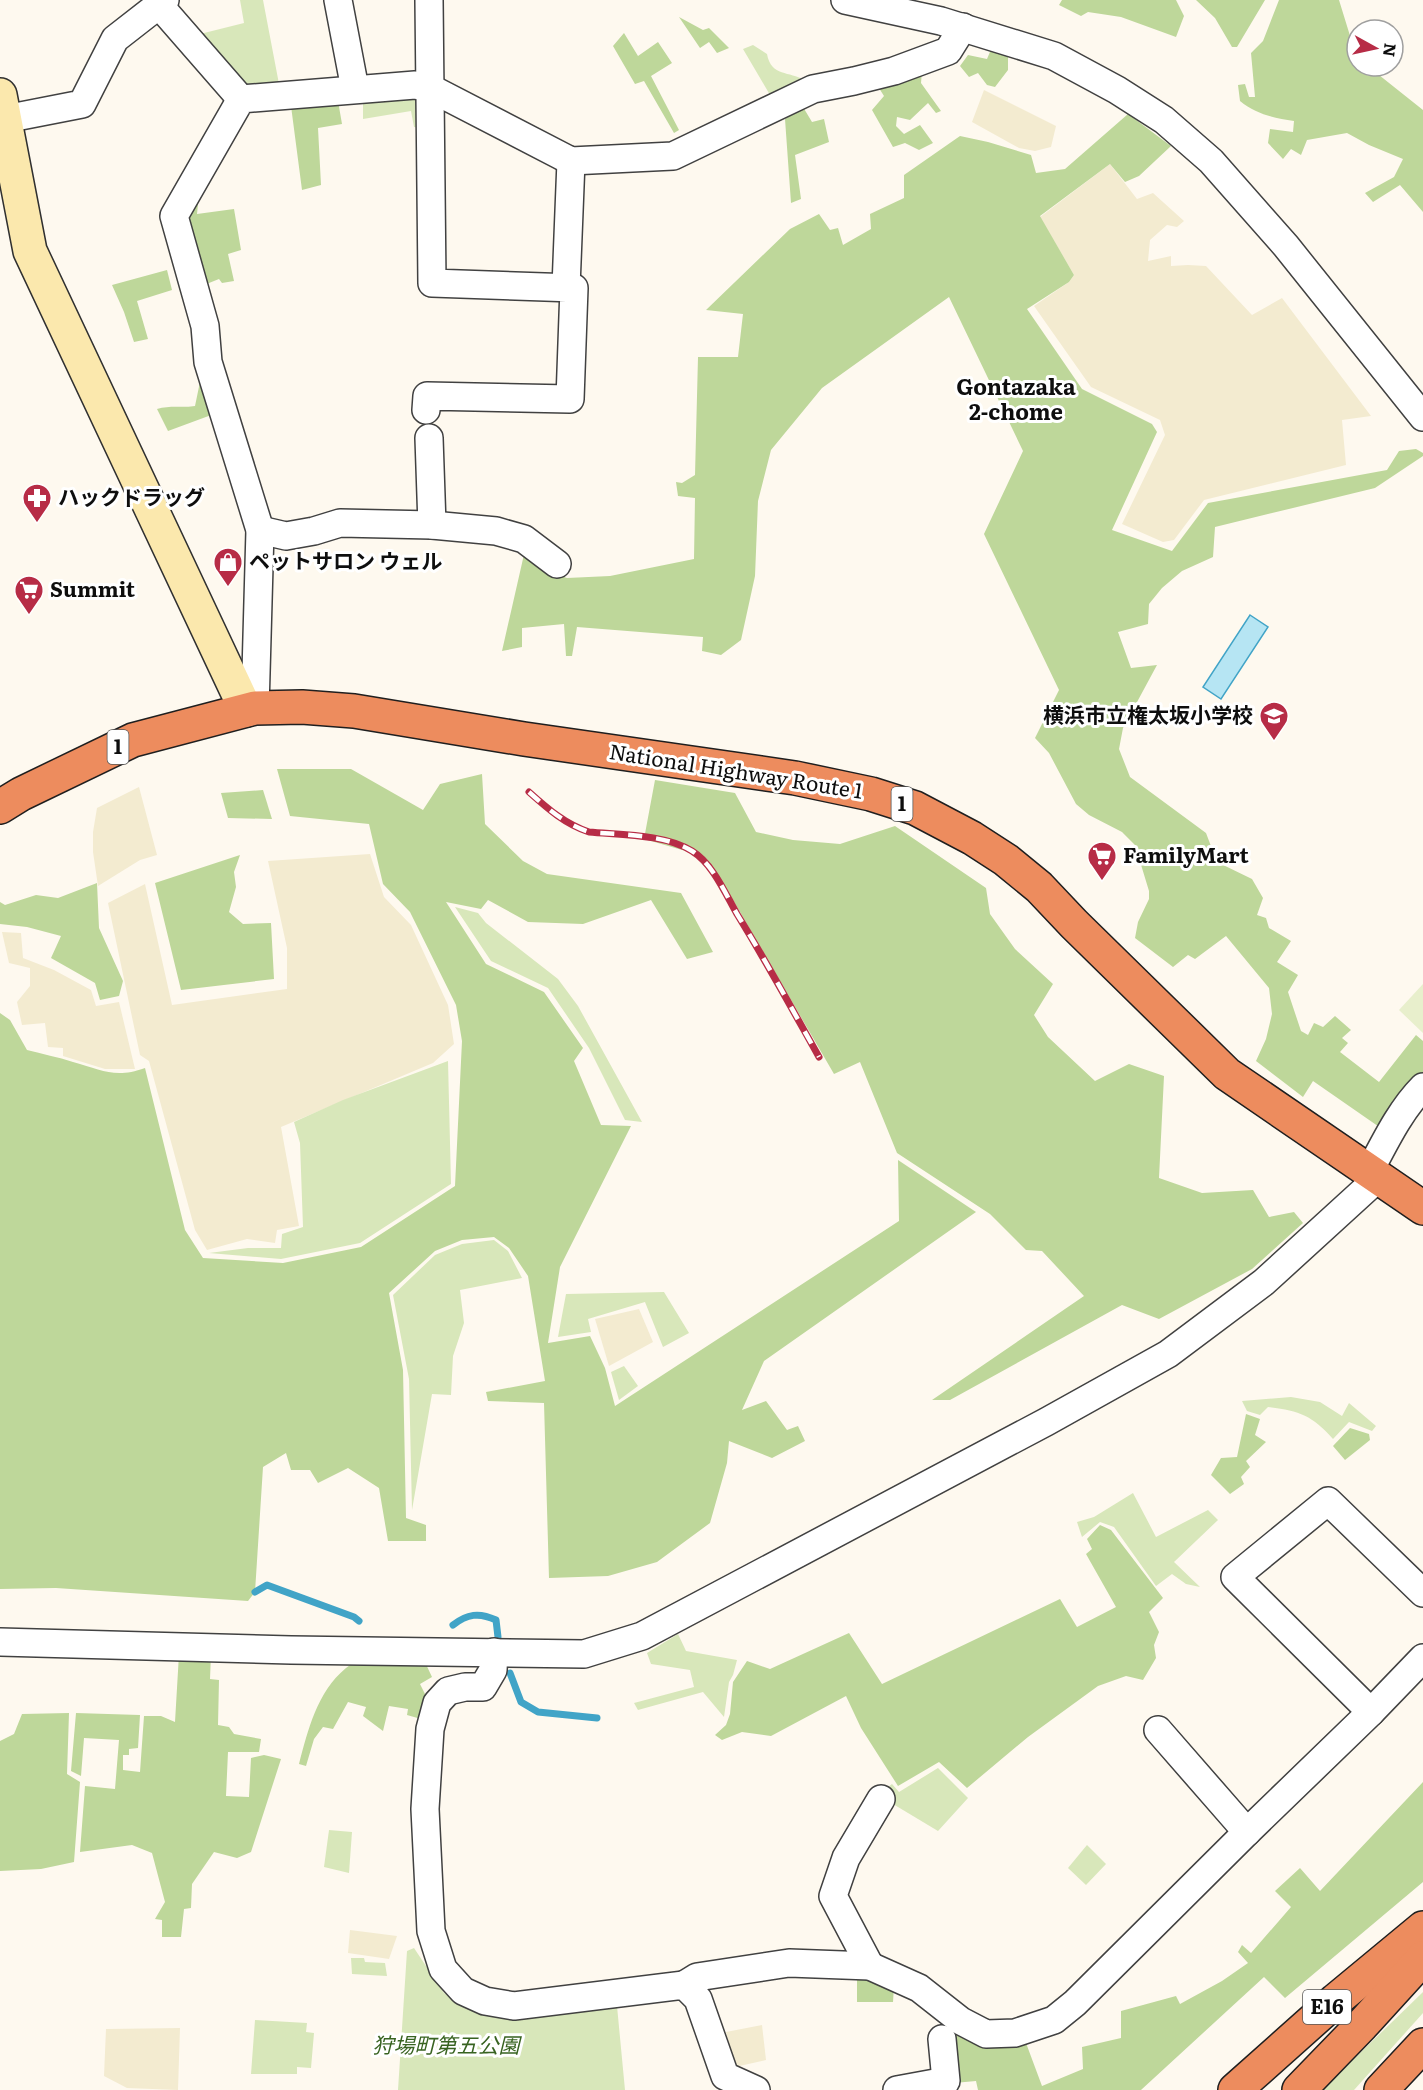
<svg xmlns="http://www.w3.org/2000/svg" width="1423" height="2090" font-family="Literata,'Noto Sans JP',serif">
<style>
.farmland{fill:#f3ebd0}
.green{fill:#d8e7ba}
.forest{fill:#bed79a}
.pitch{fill:#e8efcc}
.water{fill:#b6e5f3;stroke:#41a4c7;stroke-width:1.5}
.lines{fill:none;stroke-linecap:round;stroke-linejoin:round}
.stream{stroke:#41a4c7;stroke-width:7}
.street-casing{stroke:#414141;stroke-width:30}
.secondary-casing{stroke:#303030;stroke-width:36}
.highway-casing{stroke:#1f1f1f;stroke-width:36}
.street{stroke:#fff;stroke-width:27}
.secondary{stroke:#fbe8ad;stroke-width:33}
.highway{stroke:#ed8c5e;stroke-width:33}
.rail-casing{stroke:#b72c46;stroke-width:7}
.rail{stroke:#fff;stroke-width:4.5;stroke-dasharray:14;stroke-linecap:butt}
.labels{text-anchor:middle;stroke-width:6;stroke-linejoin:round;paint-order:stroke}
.shield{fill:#fff;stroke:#565656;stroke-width:1.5}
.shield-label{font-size:20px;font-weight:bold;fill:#0e0e0e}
.poi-label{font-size:21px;font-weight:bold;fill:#0e0e0e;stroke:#fff;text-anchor:start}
.street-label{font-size:21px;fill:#0e0e0e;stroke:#fff}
.park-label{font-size:21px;font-style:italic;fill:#386321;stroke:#fff}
.neighbourhood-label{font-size:22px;font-weight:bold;fill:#0e0e0e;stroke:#fff}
</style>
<rect width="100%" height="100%" fill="#fef9ef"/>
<!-- farmland -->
<g class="farmland">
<polygon points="984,90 1056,126 1051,147 1035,151 1019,148 972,122"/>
<polygon points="1110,164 1137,199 1153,193 1184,221 1177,227 1167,225 1150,240 1148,261 1171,256 1171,266 1188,265 1206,266 1252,315 1282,298 1371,416 1342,420 1346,465 1204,500 1174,540 1163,542 1122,524 1165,435 1160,420 1091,387 1034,306 1069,282 1074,275 1040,217"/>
<polygon points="139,787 157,855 140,860 98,886 93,852 93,832 97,808"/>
<polygon points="370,854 384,897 411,925 448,1005 454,1044 433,1063 281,1127 299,1226 277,1230 275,1243 247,1239 207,1250 195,1230 149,1061 140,1055 108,903 145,884 172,1005 287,989 287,948 268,861"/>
<polygon points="2,932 21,933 23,958 54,970 91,990 96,1006 119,1002 135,1069 105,1069 63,1056 63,1048 48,1047 45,1023 22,1025 17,1002 30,986 30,968 9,963"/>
<polygon points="639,1309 653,1342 609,1366 595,1319"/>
<polygon points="350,1930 397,1936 389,1959 348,1953"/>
<polygon points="762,2025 766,2060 735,2067 726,2032"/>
<polygon points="180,2028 178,2090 127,2088 104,2076 106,2029"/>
</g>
<!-- green -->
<g class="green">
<polygon points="240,0 263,0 279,84 248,90 200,34 244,23"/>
<path d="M 753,45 L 767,54 C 771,77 790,71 804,80 L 770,95 L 743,49 Z"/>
<polygon points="411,94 420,101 423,128 414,127 411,111 363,119 363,100"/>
<polygon points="455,907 478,913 486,923 558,979 578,1006 642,1122 625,1120 589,1048 548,988 491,961"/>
<polygon points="448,1061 451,1184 360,1243 281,1259 209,1253 248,1248 281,1248 282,1234 303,1227 300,1143 294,1122 343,1100"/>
<polygon points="494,1240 508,1251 522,1278 460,1290 464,1323 453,1356 451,1395 432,1394 412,1510 409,1379 393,1295 435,1255 462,1244"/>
<polygon points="664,1292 689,1333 663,1347 645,1302 588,1319 591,1332 558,1337 566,1294"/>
<polygon points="624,1366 638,1386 619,1400 611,1372"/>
<path d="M 1291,1397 L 1320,1402 L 1342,1416 L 1349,1403 L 1376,1426 L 1372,1431 L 1349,1422 L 1333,1439 C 1312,1415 1299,1411 1268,1407 L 1260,1415 L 1247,1411 L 1242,1401 Z"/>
<polygon points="1133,1493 1156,1537 1208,1510 1218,1520 1174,1562 1200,1587 1186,1584 1172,1574 1156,1586 1114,1527 1100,1522 1082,1537 1077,1522 1094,1517"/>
<polygon points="678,1634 686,1651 737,1660 733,1675 729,1682 724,1717 703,1692 638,1710 634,1703 694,1687 690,1670 651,1664 647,1653"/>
<polygon points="938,1768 968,1798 938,1831 888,1801 883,1791 892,1784 899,1792"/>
<polygon points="329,1830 352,1832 349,1873 324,1867"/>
<polygon points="1087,1845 1106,1864 1086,1885 1068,1868"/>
<polygon points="414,1948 444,1993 467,2008 504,2019 617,2006 625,2090 398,2090 407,1951"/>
<polygon points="351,1958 364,1958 365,1962 385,1963 387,1976 352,1974"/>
<polygon points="1423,1992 1423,2013 1354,2090 1322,2090"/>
<polygon points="255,2020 307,2023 306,2032 314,2033 311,2068 297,2067 297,2074 251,2074"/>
</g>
<!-- forest -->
<g class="forest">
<polygon points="1062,0 1176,0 1184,16 1176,37 1121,17 1088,12 1081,16 1059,5"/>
<polygon points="1196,0 1265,0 1237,47 1232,47 1215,18"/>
<path d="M 1279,0 L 1339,0 L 1351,39 L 1357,44 L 1357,66 L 1383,66 L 1379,75 L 1423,110 L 1423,212 L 1400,185 L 1373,202 L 1365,193 L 1394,177 L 1403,159 L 1369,145 L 1347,133 L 1307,140 L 1301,155 L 1291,149 L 1283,159 L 1268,143 L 1270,129 L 1293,132 L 1294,121 C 1273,118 1256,114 1240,101 L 1238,85 L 1245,84 L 1249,97 L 1255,97 L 1251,53 L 1263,41 Z"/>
<polygon points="679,17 703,30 709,28 729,48 717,53 709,42 700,48"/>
<polygon points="624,33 638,56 658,42 672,63 651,76 679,130 674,133 644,81 635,84 613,46"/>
<polygon points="992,47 1008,53 1008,70 995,87 987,85 978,73 969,77 960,66 968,55 987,59"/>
<polygon points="922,71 921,83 941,111 936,113 928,103 910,120 897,117 896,126 904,134 920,125 933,143 919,150 905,143 893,147 872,110 884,96 877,85"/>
<polygon points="338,101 342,124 318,128 321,185 302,190 291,106"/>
<polygon points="803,107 812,122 824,119 829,142 795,155 801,199 791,203 785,119"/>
<polygon points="1128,114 1171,146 1139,176 1125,182 1110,164 1040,216 1074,275 1069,282 1027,309 1082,389 1152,424 1157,432 1112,530 1172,551 1208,503 1387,470 1399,451 1416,449 1423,453 1423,456 1375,488 1215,527 1213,557 1182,571 1162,588 1149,604 1148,624 1118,632 1131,668 1157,665 1123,728 1119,749 1130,777 1206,833 1217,862 1252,879 1263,898 1257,915 1266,918 1269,928 1291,941 1277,962 1298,975 1288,992 1301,1031 1308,1035 1314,1023 1323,1027 1335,1016 1351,1030 1342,1038 1348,1043 1340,1052 1379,1082 1416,1035 1423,1041 1423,1080 1385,1131 1313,1081 1303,1097 1256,1061 1266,1039 1272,1014 1269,988 1226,936 1195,959 1188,955 1173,967 1135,938 1138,922 1149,899 1149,891 1135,845 1122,832 1089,815 1076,804 1049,753 1035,738 1059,690 984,534 1023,451 949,297 822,388 771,450 758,501 755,576 741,640 721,655 702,651 703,637 577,627 572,656 566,656 564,624 522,628 522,647 502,651 525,550 558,575 567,578 610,576 694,559 695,498 678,496 676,482 682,483 695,475 698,357 738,357 743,314 706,310 790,229 819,214 830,230 838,228 843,245 871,229 870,214 904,198 904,175 960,136 988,142 1031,155 1036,173 1065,169"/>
<polygon points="199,194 197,214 234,209 241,250 228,254 234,281 222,283 219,279 204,285 185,217"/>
<polygon points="167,270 172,290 137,301 148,339 134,342 124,312 112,285"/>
<path d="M 201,377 L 214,414 L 168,431 L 157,409 C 170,405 182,408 195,406 Z"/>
<path d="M 277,769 L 351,769 L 423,810 L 440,784 L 482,774 L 485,824 L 523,861 L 547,874 L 681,893 L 713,952 L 687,959 L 651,900 L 583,924 L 528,922 L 488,900 L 481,909 L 446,902 L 486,964 L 544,992 L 583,1048 L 574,1061 L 601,1125 L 631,1126 L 560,1267 L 548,1343 L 590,1336 L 605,1368 L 615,1406 L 899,1221 L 898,1160 L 976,1212 L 764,1361 L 742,1410 L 766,1401 L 787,1430 L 798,1426 L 805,1441 L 772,1458 L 729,1441 L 727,1463 L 710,1523 L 657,1562 L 608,1576 L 549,1578 L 544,1403 L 488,1401 L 486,1392 L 545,1381 L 528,1276 L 509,1248 L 494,1237 L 462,1240 L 435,1251 L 389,1293 L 403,1370 L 406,1518 L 426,1525 L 426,1541 L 388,1541 L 379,1488 L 348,1468 L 318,1483 L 310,1470 L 291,1470 L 286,1453 L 263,1467 L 255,1592 L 248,1601 L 56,1588 L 0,1589 L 0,1013 L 10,1020 L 27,1050 C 42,1054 58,1057 73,1062 C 102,1070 115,1079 145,1068 L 185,1230 L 203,1258 L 283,1263 L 361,1247 L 455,1186 L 462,1041 L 456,1005 L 410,912 L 383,884 L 369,824 L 290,816 Z"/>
<polygon points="655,780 735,793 756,832 793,840 840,844 895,826 986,888 990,914 1015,949 1053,984 1034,1015 1048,1037 1095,1081 1129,1064 1164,1076 1159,1178 1202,1193 1253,1190 1269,1217 1294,1212 1303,1223 1252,1269 1159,1319 1122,1305 950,1400 932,1400 1084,1296 1042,1251 1026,1250 990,1214 897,1153 860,1062 834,1074 733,900 703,856 644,839"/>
<polygon points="263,790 272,819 228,818 221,793"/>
<polygon points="240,855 234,872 236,887 229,912 243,924 271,923 274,979 181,990 155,883"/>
<polygon points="97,883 99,928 123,981 119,996 100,1000 95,983 51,958 61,936 27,927 0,924 0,902 5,905 36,895 58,898"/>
<polygon points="1246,1414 1260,1419 1255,1435 1266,1442 1246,1461 1250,1467 1241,1477 1244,1484 1230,1494 1211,1475 1221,1458 1237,1457"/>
<polygon points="1350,1428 1369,1434 1370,1440 1345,1460 1333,1446"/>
<polygon points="1100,1525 1111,1530 1163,1598 1149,1612 1159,1632 1154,1645 1156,1658 1143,1680 1126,1676 1098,1686 1028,1737 967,1788 939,1762 898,1786 861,1728 846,1696 771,1736 742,1732 722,1740 715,1735 726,1725 730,1714 733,1682 747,1661 770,1669 849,1633 882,1684 1060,1599 1077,1627 1116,1607 1086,1554 1092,1549 1087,1539"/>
<polygon points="179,1654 211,1654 210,1679 219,1680 218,1725 229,1727 234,1734 261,1739 259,1752 228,1752 226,1796 249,1797 251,1758 264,1755 281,1759 251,1852 237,1858 214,1852 192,1884 191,1908 184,1909 181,1937 162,1937 162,1920 155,1919 165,1902 152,1853 132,1845 80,1852 85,1786 115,1789 119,1740 84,1738 81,1776 71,1771 76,1713 140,1715 138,1748 129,1749 129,1755 123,1755 123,1770 140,1772 144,1716 161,1716 175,1722"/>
<path d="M 372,1656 L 423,1658 L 432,1677 L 420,1684 L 429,1702 L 421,1719 L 407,1715 L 408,1709 L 389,1706 L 383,1731 L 363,1716 L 366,1707 L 348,1702 L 333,1729 L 323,1727 L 314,1739 L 306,1766 L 299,1764 C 308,1730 317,1692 346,1668 C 353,1662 364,1659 372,1656 Z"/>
<polygon points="69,1713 67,1774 80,1782 74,1862 41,1869 0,1871 0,1741 14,1734 22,1714"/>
<polygon points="1423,1782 1423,1882 1285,1998 1264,1977 1141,2090 978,2090 976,2081 954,2083 951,2027 1026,2043 1042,2086 1083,2069 1082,2047 1121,2038 1121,2011 1176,1996 1180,2004 1222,1981 1248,1963 1238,1952 1242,1945 1251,1953 1291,1907 1275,1891 1300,1868 1320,1891"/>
<polygon points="857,1976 894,1986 893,2002 857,2002"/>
</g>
<!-- pitch -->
<polygon class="pitch" points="1423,984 1423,1033 1399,1010"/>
<!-- water -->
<polygon class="water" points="1250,615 1268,627 1221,699 1203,687"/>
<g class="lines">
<!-- stream -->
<g class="stream">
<polyline points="255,1592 267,1585 354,1617 359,1621"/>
<path d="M 453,1625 C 467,1614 479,1612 496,1620 L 498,1637"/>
<polyline points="510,1673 521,1702 538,1712 597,1718"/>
</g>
<!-- street casing -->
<g class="street-casing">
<g id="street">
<polyline points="338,0 355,89"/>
<polyline points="845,0 941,21 1054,56 1117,90 1164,120 1211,161 1286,246 1423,417"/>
<polyline points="159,5 241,99"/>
<polyline points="0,120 82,104 115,39 165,0"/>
<polyline points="566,287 571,161"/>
<polyline points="426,410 427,396 570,399 574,288 432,283 429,0"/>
<polyline points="429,438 432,525"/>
<polyline points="260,530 286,536 314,531 340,523 432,525 496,531 524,539 557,564"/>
<polyline points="255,708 260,530 208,362 205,326 174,216 241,99 415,85 430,88 571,161 673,156 813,89 854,81 894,71 948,51 963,27"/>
<path d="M 1369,1172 C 1384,1144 1400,1110 1423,1087"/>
<polyline points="0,1642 291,1650 584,1654 642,1636 1046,1422 1168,1354 1264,1282 1378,1178"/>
<polyline points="494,1652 493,1670 483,1687 465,1687 448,1691 437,1703 430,1729 425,1809 431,1931 443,1969 463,1991 485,2001 514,2006 684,1985 698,1999 725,2076 756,2090"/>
<polyline points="1371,1712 1235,1577 1328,1501 1423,1593"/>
<polyline points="1158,1730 1247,1832"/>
<polyline points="870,1966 833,1896 846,1858 881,1799"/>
<polyline points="684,1985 697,1977 789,1963 870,1966 919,1988 961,2021 986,2034 1015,2033 1054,2020 1075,2003 1247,1832 1371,1712 1423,1658"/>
<polyline points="897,2090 946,2081 942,2039"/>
</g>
</g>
<!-- secondary casing -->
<g class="secondary-casing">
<polyline id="secondary" points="0,95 30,251 246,710"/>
</g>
<!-- highway casing -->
<g class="highway-casing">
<g id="highway">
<polyline points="0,807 21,794 133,740 255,708 302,707 354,711 524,739 795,778 871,794 915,808 972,838 1006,860 1039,887 1074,924 1227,1074 1423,1208"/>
<polyline points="1235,2090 1336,2000 1423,1928"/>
<polyline points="1299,2090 1362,2025 1423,1958"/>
<polyline points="1381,2090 1423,2045"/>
</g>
</g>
<!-- street -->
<use href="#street" class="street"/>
<!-- secondary -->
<use href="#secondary" class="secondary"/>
<!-- highway -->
<use href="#highway" class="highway"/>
<!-- rail casing -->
<g class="rail-casing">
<path id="rail" d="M 529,792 C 548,809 565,824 589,832 C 620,835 665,834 692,851 C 713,864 725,893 737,914 C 766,961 792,1009 819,1057"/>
</g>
<!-- rail -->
<use href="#rail" class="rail"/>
</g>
<!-- icons -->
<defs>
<g id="pharmacy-pin" transform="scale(1.5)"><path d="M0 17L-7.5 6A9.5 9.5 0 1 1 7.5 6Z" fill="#b72c46" stroke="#fff"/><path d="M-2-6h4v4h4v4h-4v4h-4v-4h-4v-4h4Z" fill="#fff"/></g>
<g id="shop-pin" transform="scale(1.5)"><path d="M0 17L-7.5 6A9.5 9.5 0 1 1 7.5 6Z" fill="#b72c46" stroke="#fff"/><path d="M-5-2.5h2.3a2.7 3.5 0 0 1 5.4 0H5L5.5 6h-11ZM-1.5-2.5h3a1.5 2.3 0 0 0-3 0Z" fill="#fff"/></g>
<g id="supermarket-pin" transform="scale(1.5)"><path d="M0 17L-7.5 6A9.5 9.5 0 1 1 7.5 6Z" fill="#b72c46" stroke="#fff"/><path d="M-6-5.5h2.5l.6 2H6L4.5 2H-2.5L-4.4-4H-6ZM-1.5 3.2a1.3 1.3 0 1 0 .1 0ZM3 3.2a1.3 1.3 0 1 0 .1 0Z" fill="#fff"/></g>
<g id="school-pin" transform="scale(1.5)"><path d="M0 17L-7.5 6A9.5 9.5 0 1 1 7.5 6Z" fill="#b72c46" stroke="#fff"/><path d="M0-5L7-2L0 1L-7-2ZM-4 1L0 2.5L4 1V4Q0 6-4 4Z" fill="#fff"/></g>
</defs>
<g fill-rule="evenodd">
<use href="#pharmacy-pin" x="37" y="498"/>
<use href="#shop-pin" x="228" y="562"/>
<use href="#supermarket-pin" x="29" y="590"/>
<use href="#school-pin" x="1274" y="716"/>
<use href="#supermarket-pin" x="1102" y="856"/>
</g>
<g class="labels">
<!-- shield labels -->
<g class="shield">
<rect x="107.5" y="730" width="21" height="34" rx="4.5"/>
<rect x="891.5" y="787" width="21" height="34" rx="4.5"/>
<rect x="1303" y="1990" width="48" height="34" rx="4.5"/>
</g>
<g class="shield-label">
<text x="118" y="754">1</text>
<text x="902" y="811">1</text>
<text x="1327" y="2014">E16</text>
</g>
<!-- poi labels -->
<g class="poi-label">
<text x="58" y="505">ハックドラッグ</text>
<text x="249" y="569">ペットサロン ウェル</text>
<text x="50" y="597">Summit</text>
<text x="1253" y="723" text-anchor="end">横浜市立権太坂小学校</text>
<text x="1123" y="863">FamilyMart</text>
</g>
<!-- street labels -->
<g class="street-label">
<text transform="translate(736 772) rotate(9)" y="7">National Highway Route 1</text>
</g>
<!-- park labels -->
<g class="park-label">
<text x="446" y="2053">狩場町第五公園</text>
</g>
<!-- neighbourhood labels -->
<g class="neighbourhood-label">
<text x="1016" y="395">Gontazaka<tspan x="1016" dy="25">2-chome</tspan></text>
</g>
</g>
<!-- north arrow -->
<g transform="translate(1375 48) rotate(98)"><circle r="28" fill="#ffffff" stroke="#9f9f9f" stroke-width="1.5"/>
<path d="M0-4.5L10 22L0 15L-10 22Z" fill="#b72c46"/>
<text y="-9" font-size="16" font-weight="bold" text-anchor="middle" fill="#0e0e0e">N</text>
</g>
</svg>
